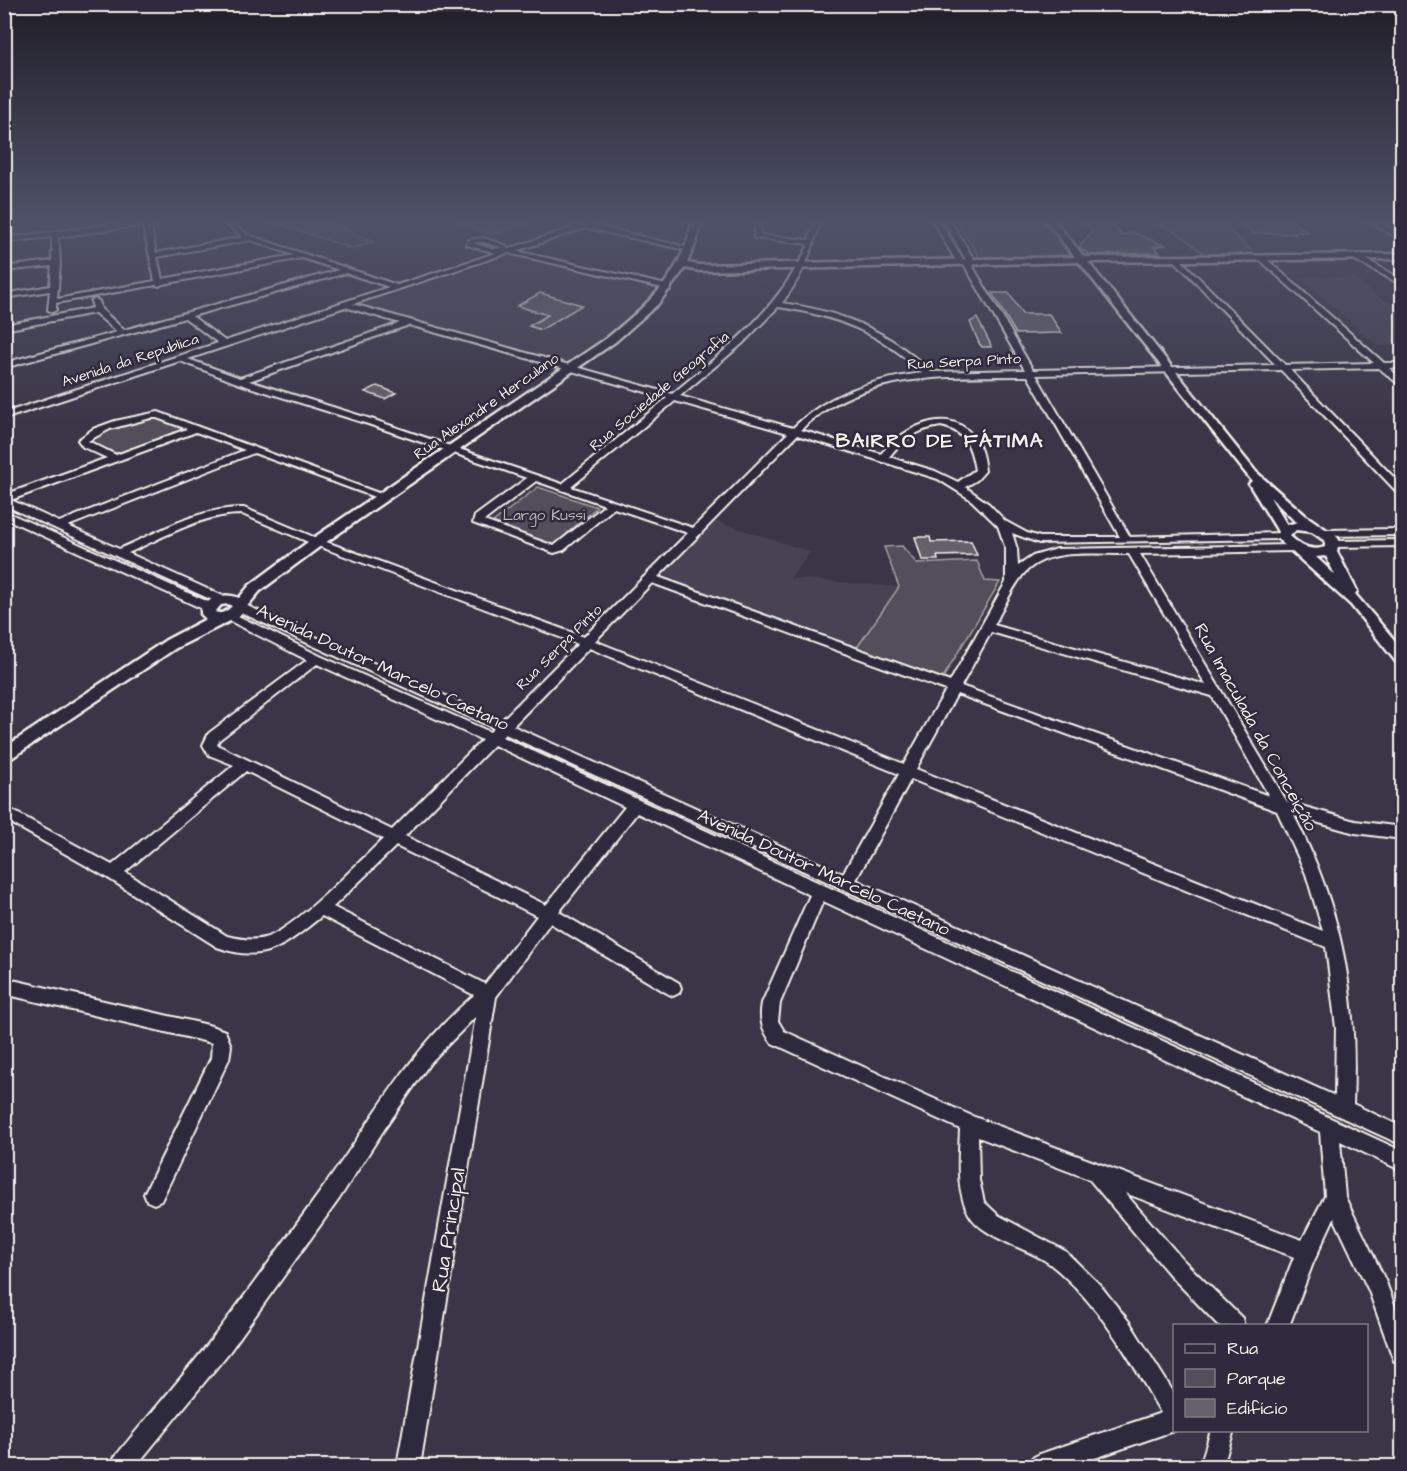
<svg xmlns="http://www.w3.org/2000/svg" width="1407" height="1471" font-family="'Architects Daughter',sans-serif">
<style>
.built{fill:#484352}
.green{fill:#534e5c;stroke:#a4a0a2;stroke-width:1.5}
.building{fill:#65616c;stroke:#f4f1e8;stroke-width:1.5}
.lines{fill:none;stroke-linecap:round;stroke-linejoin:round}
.minor-casing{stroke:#f4f1e8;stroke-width:4}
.major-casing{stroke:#f4f1e8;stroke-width:5}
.minor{fill:#2f2a3d;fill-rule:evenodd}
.major{fill:#2f2a3d;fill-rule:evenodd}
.labels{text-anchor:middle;stroke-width:5;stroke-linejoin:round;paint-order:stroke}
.far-street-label{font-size:15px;fill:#f4f1e8;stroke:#2f2a3d}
.far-park-label{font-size:15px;fill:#bcb8b7;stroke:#2f2a3d}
.street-label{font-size:18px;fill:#f4f1e8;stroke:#2f2a3d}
.far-district-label{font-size:20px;font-weight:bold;letter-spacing:1.5px;fill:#f4f1e8;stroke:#2f2a3d}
.near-street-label{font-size:21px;fill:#f4f1e8;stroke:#2f2a3d}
</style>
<rect width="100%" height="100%" fill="#3b3647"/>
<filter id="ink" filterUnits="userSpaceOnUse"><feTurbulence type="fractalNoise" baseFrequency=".0167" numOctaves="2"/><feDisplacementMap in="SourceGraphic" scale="12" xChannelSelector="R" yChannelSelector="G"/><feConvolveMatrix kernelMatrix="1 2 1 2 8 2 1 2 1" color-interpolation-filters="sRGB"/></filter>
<g filter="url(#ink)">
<!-- built -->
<g class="built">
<polygon points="518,254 653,287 657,291 614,329 567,362 561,363 360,307 363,302"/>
<polygon points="1354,277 1378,297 1402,308 1402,345 1378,346 1300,278"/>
<polygon points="715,521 811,552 790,578 899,587 856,649 667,580 664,571"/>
</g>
<!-- green -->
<g class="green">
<polygon points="286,219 328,219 330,223 373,242 353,249 270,221"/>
<polygon points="468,219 537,219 491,235 460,222"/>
<polygon points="955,219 1041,219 1071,257 980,259"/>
<polygon points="1160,219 1218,219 1256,255 1205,255 1178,233 1160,225 1170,222"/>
<polygon points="146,416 156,417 183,428 179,432 120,453 112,453 90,442 91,438 97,435"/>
<polygon points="538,487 597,507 554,545 493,522"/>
<polygon points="902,546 917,564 977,561 985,581 1000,582 944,676 936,678 856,649 899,587 884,547"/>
</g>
<!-- building -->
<g class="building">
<polygon points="1237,219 1290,219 1307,232 1293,232 1295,234 1254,233"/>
<polygon points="1085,220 1109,220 1122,236 1131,232 1165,245 1154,247 1160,253 1090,255 1079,248 1092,231"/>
<polygon points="540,293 582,305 541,330 529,326 548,315 517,306"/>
<polygon points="992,293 1009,293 1022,314 1049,314 1062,333 1016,334"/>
<polygon points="977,318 990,343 991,347 982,347 979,343 970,322"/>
<polygon points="377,386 396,393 385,399 365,392"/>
<polygon points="915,537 930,537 931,542 971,541 977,555 937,556 938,560 922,560"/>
</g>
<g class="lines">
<!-- minor casing -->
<g class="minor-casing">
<g id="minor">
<path d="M 154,219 L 173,219 L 150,224 L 156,253 L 243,237 L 220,219 L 227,219 L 248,235 L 397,285 L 496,253 L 467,245 L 468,240 L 483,238 L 505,245 L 508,249 L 599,219 L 609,219 L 593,225 L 694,249 L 690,251 L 586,228 L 516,251 L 671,286 L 671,290 L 508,253 L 353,304 L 672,394 C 727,349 775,313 807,248 L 808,244 L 754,238 L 755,219 L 761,219 L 760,235 L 809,240 L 815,219 L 821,219 C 813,250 802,277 782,303 C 842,312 887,329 931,372 L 1025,370 L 965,266 L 957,263 L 932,219 L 938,219 L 963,260 L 967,262 L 943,219 L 949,219 L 975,261 L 972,265 L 1033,370 L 1276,365 L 1175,261 L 1175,257 L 1178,257 L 1285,365 L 1374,363 L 1260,260 L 1259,258 L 1263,256 L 1384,363 L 1402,363 L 1402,367 L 1389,368 L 1402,380 L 1402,387 L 1379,368 L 1290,370 L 1402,486 L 1402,494 L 1398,493 L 1281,370 L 1036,375 L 1130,537 L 1283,533 L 1288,536 L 1283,539 L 1039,543 L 1012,533 L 1017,549 L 1018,566 L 1033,556 L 1057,549 L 1295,545 L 1300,548 L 1295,551 L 1140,554 L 1287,802 L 1355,821 L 1402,827 L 1402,839 L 1355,833 L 1294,816 C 1343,910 1358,999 1353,1104 L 1402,1127 L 1402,1145 L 505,734 L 502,737 L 1402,1151 L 1402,1171 L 1340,1141 L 1345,1197 L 1385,1280 L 1402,1325 L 1402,1364 L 1394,1361 L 1369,1291 L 1334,1218 L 1313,1263 L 1289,1326 L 1267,1326 L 1294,1257 L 1125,1193 L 1183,1260 L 1242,1318 L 1244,1326 L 1219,1326 L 1169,1274 L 1089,1179 L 978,1137 L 979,1180 L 984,1202 L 998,1215 L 1065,1251 L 1100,1285 L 1130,1323 L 1174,1393 L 1176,1430 L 1072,1466 L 1029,1466 L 1032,1458 L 1040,1454 L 1161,1413 C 1131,1360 1098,1302 1050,1264 C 1028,1248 982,1238 969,1214 C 955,1189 959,1157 960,1129 L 772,1043 C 762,1030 759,1019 762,1003 L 810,895 L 637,813 L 559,912 L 679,983 L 681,988 L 679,993 L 673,996 L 667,993 L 550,923 L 496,997 L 420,1466 L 397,1466 L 476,1016 L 430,1063 L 385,1128 L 339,1199 L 230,1351 L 136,1466 L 111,1466 L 114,1458 C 147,1417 183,1377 215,1335 C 252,1287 287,1237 323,1188 C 374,1118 407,1053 474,995 L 322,916 C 286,944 266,965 217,947 L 108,878 L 4,819 L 4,806 L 112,865 L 234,765 L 209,755 L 203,745 L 209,733 L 307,660 L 226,619 L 224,616 L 230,612 L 320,656 L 490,732 L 494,728 L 235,610 L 233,607 L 235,604 L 243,604 L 501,721 L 578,644 L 313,544 L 242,514 C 202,514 164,537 128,553 L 225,597 L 227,600 L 221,604 L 4,505 L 4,495 L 107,458 L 83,447 L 78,440 L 93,429 L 115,421 L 158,412 L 389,497 L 388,499 L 380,499 L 254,453 L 68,526 L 119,549 C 159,532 199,507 244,508 L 321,540 L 584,637 L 688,533 L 614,508 L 564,550 L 554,553 L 473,523 L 475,516 L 527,478 L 368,424 L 237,383 L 180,361 L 4,419 L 4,413 L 218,343 L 185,318 L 4,368 L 4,363 L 117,332 L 95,313 L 4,330 L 4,325 L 93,308 L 91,301 L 95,299 L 99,301 L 101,309 L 124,330 L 339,270 L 302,258 L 163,284 L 159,286 L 156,285 L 56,303 L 56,310 L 52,312 L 48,310 L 50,291 L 4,298 L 4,294 L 50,286 L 52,266 L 4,271 L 4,267 L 52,261 L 52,237 L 4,242 L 4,238 ZM 143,225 L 155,281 L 57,299 L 60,263 L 58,237 ZM 251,240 L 294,255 L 162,279 L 157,257 ZM 483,242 L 500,247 L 500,248 L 492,249 L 473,243 ZM 346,273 L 389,287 L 225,341 L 192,316 ZM 345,307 L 400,323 L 240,378 L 188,359 ZM 778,307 C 834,315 882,333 922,373 C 874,379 828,393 793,428 L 680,396 L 742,344 ZM 409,325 L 667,398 L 562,484 L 374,420 L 249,381 ZM 1028,376 L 1120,537 L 1040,537 L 1027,533 L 1005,521 L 989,504 L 965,487 L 977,480 L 985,471 C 984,464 983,455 980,448 C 959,400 906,424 881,454 L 801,430 C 860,370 950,377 1028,376 ZM 675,401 L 788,433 L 693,528 L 571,487 ZM 151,418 L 157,418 L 187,429 L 116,455 L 88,441 L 110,429 ZM 941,426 C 966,431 971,447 975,470 L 958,482 L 935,471 L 889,457 C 903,439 918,429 941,426 ZM 196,432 L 245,450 L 59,522 L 11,500 ZM 797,435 L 938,479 L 970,499 L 998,526 L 1006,549 L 1006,582 L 950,682 L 658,577 ZM 536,481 L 605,505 L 554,546 L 484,521 ZM 1129,554 L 1206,685 L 994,625 C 1003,609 1011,590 1022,576 C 1046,546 1094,555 1129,554 ZM 652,583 L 946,690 L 904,764 L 595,641 ZM 991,632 L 1212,696 L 1269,796 L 961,686 ZM 589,648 L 899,774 L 843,874 L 513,726 ZM 317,664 L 482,740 L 392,830 L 217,745 L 219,740 ZM 957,694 L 1277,811 L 1306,874 L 1323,931 L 916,769 ZM 494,745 L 625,807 L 546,905 L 405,836 ZM 246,771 L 383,839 C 360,861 291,933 264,938 C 253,941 239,939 227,936 L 125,872 ZM 911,779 L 1326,947 L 1336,1028 L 1335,1096 L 856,880 ZM 396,846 L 537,916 L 485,984 L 333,907 ZM 823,901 L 1320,1132 L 1325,1196 L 1302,1240 L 972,1116 L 784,1031 L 778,1021 L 780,1003 Z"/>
<polygon points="683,219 694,219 700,222 697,224"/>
<polygon points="1366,219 1374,219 1402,236 1402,241"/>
<polygon points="1353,255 1359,255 1402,280 1402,285 1353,259"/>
<polygon points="4,511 213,604 215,607 209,611 205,610 4,518"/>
<polygon points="1402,529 1402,535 1323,536 1318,533 1323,530"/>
<polygon points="1402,540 1402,546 1334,547 1329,544 1334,541"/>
<polygon points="4,978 208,1025 225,1031 231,1046 229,1059 161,1201 154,1204 147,1201 144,1194 211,1058 212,1043 4,994"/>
<polygon points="1211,1430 1234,1430 1223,1466 1200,1466"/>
</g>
</g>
<!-- major casing -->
<g class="major-casing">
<path id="major" d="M 693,219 L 701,219 L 697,239 L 687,263 L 700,265 L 1075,257 L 1045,219 L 1053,219 L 1084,257 L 1402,254 L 1402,259 L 1088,262 L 1256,472 L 1305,515 L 1337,537 L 1339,540 L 1337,552 L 1357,591 L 1355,594 L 1402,649 L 1402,664 L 1397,663 L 1351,605 L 1278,539 L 1276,536 L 1279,533 L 1249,484 L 1252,481 L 1079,262 L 700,271 L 685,268 L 658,304 L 615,342 L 322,545 L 260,591 L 238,617 L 176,648 L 4,763 L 4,748 L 166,640 L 206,619 L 201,614 L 201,609 C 210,597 224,592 239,598 L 250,585 L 312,539 L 607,338 C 650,303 682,275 693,219 ZM 1270,497 L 1295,521 L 1298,522 L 1287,525 ZM 1296,530 L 1312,532 L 1325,541 L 1325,547 C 1311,552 1300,546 1290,536 ZM 1326,556 L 1335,575 L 1316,557 ZM 228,604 L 232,606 C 227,611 222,615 215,612 L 221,605 Z"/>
</g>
<!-- minor -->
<use href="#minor" class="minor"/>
<!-- major -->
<use href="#major" class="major"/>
</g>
</g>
<!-- sky -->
<linearGradient id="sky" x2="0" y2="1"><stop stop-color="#201e27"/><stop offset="0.52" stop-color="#4f5269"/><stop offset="1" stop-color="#4f5269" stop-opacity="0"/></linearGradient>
<rect width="1407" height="425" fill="url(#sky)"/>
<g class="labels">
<!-- far-street labels -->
<g class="far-street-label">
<text transform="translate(130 360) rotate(-18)" y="5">Avenida da Republica</text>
<text transform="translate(964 361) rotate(-3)" y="5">Rua Serpa Pinto</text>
<text transform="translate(659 391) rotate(-40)" y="5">Rua Sociedade Geografia</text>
<text transform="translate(486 406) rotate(-35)" y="5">Rua Alexandre Herculano</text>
<text transform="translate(559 647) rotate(-45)" y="5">Rua Serpa Pinto</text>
</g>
<!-- far-park labels -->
<g class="far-park-label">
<text x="544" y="520">Largo Kussi</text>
</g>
<!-- street labels -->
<g class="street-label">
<text transform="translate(383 667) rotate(25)" y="6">Avenida Doutor Marcelo Caetano</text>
<text transform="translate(1256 727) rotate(61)" y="6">Rua Imaculada da Conceição</text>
<text transform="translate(824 872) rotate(25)" y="6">Avenida Doutor Marcelo Caetano</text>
</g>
<!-- far-district labels -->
<g class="far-district-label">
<text x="940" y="447">BAIRRO DE FÁTIMA</text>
</g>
<!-- near-street labels -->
<g class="near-street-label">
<text transform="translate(448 1230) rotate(-81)" y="7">Rua Principal</text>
</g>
</g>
<!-- margin -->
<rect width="1407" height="1471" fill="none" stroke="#2f2a3d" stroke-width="24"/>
<rect x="12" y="12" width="1383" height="1447" fill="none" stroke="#f4f1e8" stroke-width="2" filter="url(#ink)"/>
<!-- legend -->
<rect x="1173" y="1324" width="195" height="108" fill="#2f2a3d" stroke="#7e7a81" stroke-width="1.5"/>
<rect x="1185" y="1344" width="30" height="9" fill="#2f2a3d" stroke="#7e7a81" stroke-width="1.5"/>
<text x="1227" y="1354" font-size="18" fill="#f4f1e8">Rua</text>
<rect x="1185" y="1369" width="30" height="18" fill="#534e5c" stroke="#7e7a81" stroke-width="1.5"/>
<text x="1227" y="1384" font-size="18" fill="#f4f1e8">Parque</text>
<rect x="1185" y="1399" width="30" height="18" fill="#65616c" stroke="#7e7a81" stroke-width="1.5"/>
<text x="1227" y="1414" font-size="18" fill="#f4f1e8">Edifício</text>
</svg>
